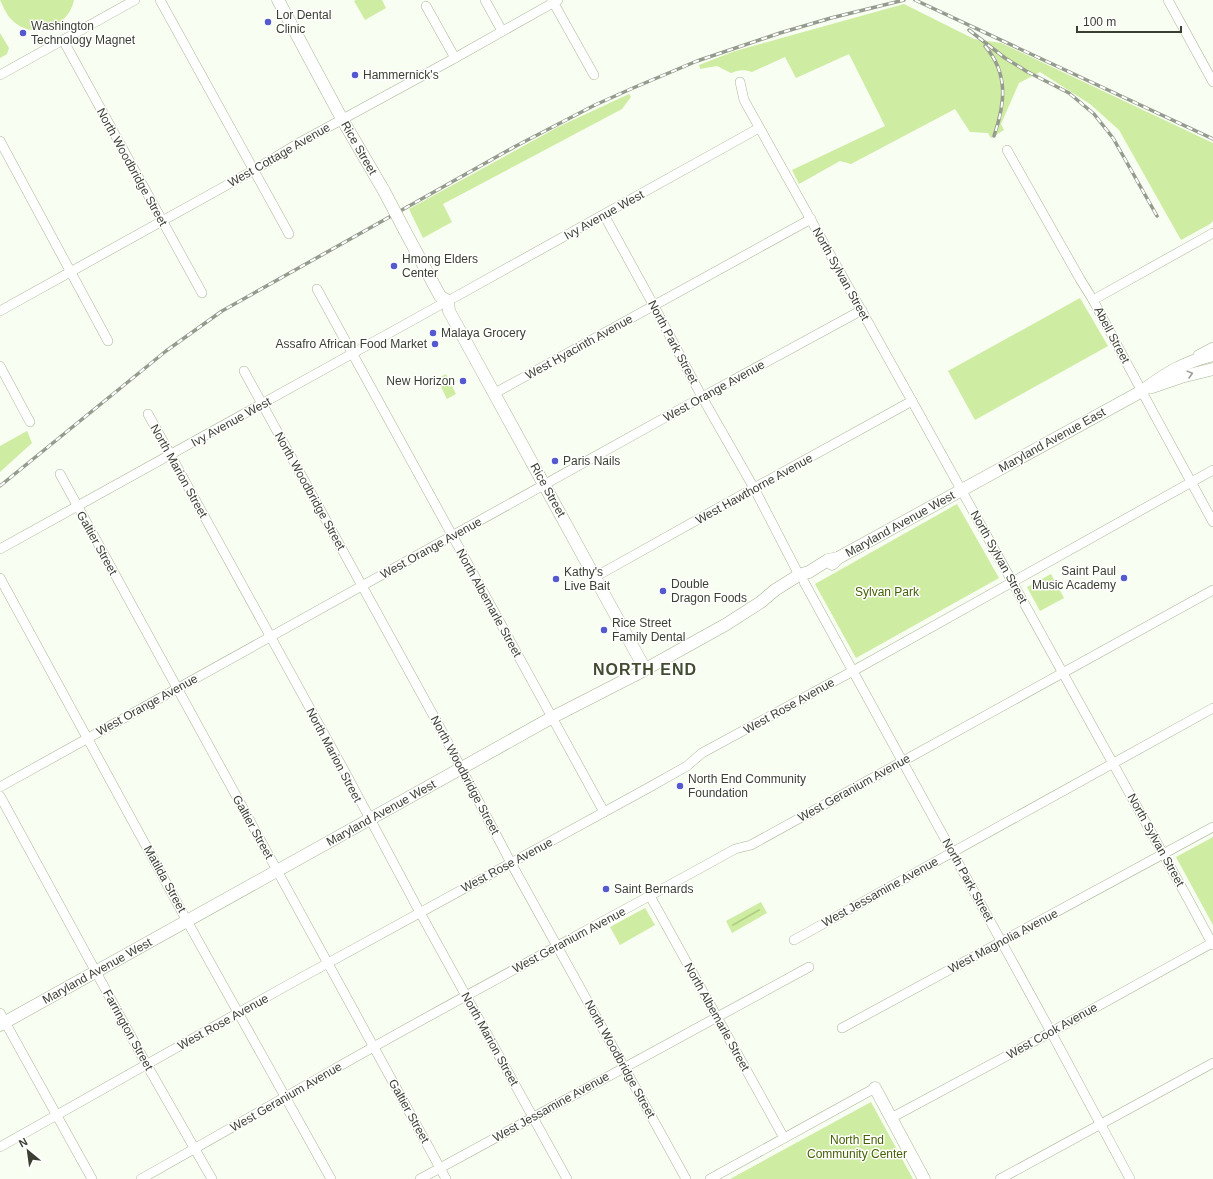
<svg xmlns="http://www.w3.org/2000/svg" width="1213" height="1179" font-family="Arial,sans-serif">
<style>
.green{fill:#ceeca2}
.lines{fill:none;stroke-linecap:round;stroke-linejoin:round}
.stream{stroke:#afd07e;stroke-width:2}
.minor-casing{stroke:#a8b696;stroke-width:10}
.major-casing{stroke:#a8b696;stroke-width:13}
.minor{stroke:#fff;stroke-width:9}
.major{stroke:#fff;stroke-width:12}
.rail-casing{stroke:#959b8e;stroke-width:3.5}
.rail{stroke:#fff;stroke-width:2;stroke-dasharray:6;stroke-linecap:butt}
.major-bridge-casing{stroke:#a8b696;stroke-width:13;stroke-linecap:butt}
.major-bridge{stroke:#fff;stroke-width:12}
.oneway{stroke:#9c9f98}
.poi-dot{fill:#5459d0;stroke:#fff;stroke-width:1.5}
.labels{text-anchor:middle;stroke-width:3;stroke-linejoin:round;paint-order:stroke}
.poi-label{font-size:12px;fill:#3a3f32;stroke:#fff;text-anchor:start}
.street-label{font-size:12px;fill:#3a3f32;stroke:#fff}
.park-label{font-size:12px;fill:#456003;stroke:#fff}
.district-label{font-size:16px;font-weight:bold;letter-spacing:1px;fill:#414c30;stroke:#fff}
</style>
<rect width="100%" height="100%" fill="#f8fef1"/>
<!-- green -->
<g class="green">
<path d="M 0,0 L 74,0 C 68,29 31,41 11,19 C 6,14 3,6 0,0 Z"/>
<polygon points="356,0 382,0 386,8 365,20 354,1"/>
<path d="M 904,4 L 974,39 L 1001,43 L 1213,143 L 1213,221 L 1210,224 L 1181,240 L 1119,130 L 1090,104 L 1040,72 L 1019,83 L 1001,124 L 1004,130 L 991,138 L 988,133 L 970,132 L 955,109 L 851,164 L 840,161 L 799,184 L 792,170 L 885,126 L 849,54 L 796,78 L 785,57 L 752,72 C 744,69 738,70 731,73 L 717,66 L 700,69 L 699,65 L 735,51 Z"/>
<polygon points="0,33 9,48 7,54 0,58"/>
<polygon points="629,94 631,97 622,109 443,204 452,222 423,238 409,209 558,127"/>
<polygon points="1080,298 1108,346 975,420 948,371"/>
<polygon points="446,374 456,394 447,399 437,379"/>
<polygon points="27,431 32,443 0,472 0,446"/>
<polygon points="957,504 999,578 856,658 815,584"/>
<polygon points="1051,574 1064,598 1040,611 1027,587"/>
<polygon points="1213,837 1213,925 1176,857"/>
<polygon points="761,902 767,913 732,933 726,921"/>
<polygon points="645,908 655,925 620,945 610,927"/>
<polygon points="871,1102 913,1179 730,1179"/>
</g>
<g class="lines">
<!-- stream -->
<polyline class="stream" points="733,925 759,910"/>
<!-- minor casing -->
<g class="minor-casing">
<g id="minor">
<polyline points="160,0 289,234"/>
<polyline points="485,0 502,31"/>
<polyline points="552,0 594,75"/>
<polyline points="1168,0 1213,82"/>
<polyline points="426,6 455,58"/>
<polyline points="63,40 202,293"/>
<polyline points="0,75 135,0"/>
<polyline points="740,82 744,100 912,401 1187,897 1213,945"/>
<polyline points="0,141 108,341"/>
<polyline points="1007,150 1080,279 1093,300 1154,414 1213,522"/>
<polyline points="604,215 654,306 702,397 754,488 799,575"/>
<polyline points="317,289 604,812"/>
<polyline points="1093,300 1213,233"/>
<polyline points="448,301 759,128"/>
<polyline points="0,311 254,170 297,144 455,58 558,0"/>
<polyline points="1198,355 1213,347"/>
<polyline points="0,366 30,422"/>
<polyline points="244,371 438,724 511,863 686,1179"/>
<polyline points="495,393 811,219"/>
<polyline points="148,414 345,772 417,907 567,1179"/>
<polyline points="60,474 446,1179"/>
<polyline points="0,549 440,305"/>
<polyline points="595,577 754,488 912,401"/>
<polyline points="0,578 187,921 331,1179"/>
<polyline points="804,582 1051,1032 1130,1179"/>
<polyline points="0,787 702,397 862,310"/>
<polyline points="0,796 144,1060 212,1179"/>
<polyline points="650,896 784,1138"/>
<polyline points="794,940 1213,708"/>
<polyline points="0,1013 92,1179"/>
<polyline points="842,1028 1213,827"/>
<polyline points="891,1118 1044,1036 1212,943"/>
<polyline points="0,1147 286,986 648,788 687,766 702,753 853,671 1213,470"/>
<path d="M 141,1179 C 204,1143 267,1107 331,1071 C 464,995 600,924 735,849 L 751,845 L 1213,590"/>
<polyline points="420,1179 809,967"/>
<polyline points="710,1179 875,1088"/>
<polyline points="1000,1179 1213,1063"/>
</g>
</g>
<!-- major casing -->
<g class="major-casing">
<g id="major">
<polyline points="278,0 342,119 384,191"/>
<polyline points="405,231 440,296 448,301 449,311 645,669"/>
<polyline points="1152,387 1181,377 1213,369"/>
<path d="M 832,564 L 838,558 L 1142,391 C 1166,373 1184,362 1213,355"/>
<polyline points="0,1025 467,765 551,718 635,675 725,625 761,602 775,590 799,575 809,572 828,560 838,558"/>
<polyline points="875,1088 924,1179"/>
</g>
</g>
<!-- minor -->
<use href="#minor" class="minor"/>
<!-- major -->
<use href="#major" class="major"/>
<!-- rail casing -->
<g class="rail-casing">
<g id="rail">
<polyline points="915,0 1213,139"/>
<polyline points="969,30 1005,58 1026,71 1069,93 1094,114 1113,138 1157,216"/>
<path d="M 985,46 C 1009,74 1005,104 994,136"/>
<polyline points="0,486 166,351 222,311 516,146 595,105 633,88 697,61 780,33 831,18 904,0"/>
</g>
</g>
<!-- rail -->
<use href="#rail" class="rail"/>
<!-- major-bridge casing -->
<g class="major-bridge-casing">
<polyline id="major-bridge" points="384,191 405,231"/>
</g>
<!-- major-bridge -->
<use href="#major-bridge" class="major-bridge"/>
</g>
<!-- one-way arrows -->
<defs><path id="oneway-chevron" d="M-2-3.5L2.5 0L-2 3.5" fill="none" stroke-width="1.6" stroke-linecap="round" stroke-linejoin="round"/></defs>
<use class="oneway" href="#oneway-chevron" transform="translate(1190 374) rotate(-15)"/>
<!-- markers -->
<g class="poi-dot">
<circle cx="268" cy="22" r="4"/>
<circle cx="23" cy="33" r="4"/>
<circle cx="355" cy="75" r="4"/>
<circle cx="394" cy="266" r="4"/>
<circle cx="433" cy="333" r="4"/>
<circle cx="435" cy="344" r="4"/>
<circle cx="463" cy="381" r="4"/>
<circle cx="555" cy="461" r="4"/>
<circle cx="1124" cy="578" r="4"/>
<circle cx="556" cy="579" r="4"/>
<circle cx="663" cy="591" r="4"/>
<circle cx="604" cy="630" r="4"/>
<circle cx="680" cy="786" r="4"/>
<circle cx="606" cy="889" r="4"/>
</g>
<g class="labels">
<!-- poi labels -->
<g class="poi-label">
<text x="276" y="19">Lor Dental<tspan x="276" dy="14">Clinic</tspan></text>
<text x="31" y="30">Washington<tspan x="31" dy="14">Technology Magnet</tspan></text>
<text x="363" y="79">Hammernick's</text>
<text x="402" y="263">Hmong Elders<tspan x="402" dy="14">Center</tspan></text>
<text x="441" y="337">Malaya Grocery</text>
<text x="427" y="348" text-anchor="end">Assafro African Food Market</text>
<text x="455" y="385" text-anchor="end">New Horizon</text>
<text x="563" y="465">Paris Nails</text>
<text x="1116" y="575" text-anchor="end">Saint Paul<tspan x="1116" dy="14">Music Academy</tspan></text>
<text x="564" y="576">Kathy's<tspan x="564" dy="14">Live Bait</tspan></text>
<text x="671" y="588">Double<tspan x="671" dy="14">Dragon Foods</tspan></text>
<text x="612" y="627">Rice Street<tspan x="612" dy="14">Family Dental</tspan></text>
<text x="688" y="783">North End Community<tspan x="688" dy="14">Foundation</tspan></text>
<text x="614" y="893">Saint Bernards</text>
</g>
<!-- street labels -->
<g class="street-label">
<text transform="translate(359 148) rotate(60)" y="4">Rice Street</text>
<text transform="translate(279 155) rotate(-30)" y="4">West Cottage Avenue</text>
<text transform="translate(132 167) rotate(61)" y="4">North Woodbridge Street</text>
<text transform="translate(604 215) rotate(-29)" y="4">Ivy Avenue West</text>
<text transform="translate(841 274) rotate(61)" y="4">North Sylvan Street</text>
<text transform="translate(1112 335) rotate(62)" y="4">Abell Street</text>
<text transform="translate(673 342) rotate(62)" y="4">North Park Street</text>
<text transform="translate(579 347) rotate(-29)" y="4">West Hyacinth Avenue</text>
<text transform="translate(714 391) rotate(-29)" y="4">West Orange Avenue</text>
<text transform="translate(231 422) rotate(-29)" y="4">Ivy Avenue West</text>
<text transform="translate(1052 440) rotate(-29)" y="4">Maryland Avenue East</text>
<text transform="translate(179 471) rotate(61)" y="4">North Marion Street</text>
<text transform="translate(754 489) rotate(-29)" y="4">West Hawthorne Avenue</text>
<text transform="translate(548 490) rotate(61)" y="4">Rice Street</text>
<text transform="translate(310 491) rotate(61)" y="4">North Woodbridge Street</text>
<text transform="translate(900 524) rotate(-29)" y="4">Maryland Avenue West</text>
<text transform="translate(97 543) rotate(61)" y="4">Galtier Street</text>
<text transform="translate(431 548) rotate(-29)" y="4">West Orange Avenue</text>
<text transform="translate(999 557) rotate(61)" y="4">North Sylvan Street</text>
<text transform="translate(489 603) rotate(61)" y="4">North Albemarle Street</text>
<text transform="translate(147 705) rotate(-29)" y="4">West Orange Avenue</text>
<text transform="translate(789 706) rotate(-29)" y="4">West Rose Avenue</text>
<text transform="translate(334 755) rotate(62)" y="4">North Marion Street</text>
<text transform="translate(465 775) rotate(62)" y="4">North Woodbridge Street</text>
<text transform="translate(854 788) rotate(-29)" y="4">West Geranium Avenue</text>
<text transform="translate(381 813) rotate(-29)" y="4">Maryland Avenue West</text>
<text transform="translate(253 827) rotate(61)" y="4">Galtier Street</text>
<text transform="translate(1156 840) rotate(61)" y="4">North Sylvan Street</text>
<text transform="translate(507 865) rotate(-28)" y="4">West Rose Avenue</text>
<text transform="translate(165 879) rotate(61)" y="4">Matilda Street</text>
<text transform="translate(968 880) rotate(61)" y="4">North Park Street</text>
<text transform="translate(880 892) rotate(-29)" y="4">West Jessamine Avenue</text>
<text transform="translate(569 940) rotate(-28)" y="4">West Geranium Avenue</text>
<text transform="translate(1003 941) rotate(-28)" y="4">West Magnolia Avenue</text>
<text transform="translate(97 971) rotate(-29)" y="4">Maryland Avenue West</text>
<text transform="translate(717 1017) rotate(61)" y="4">North Albemarle Street</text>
<text transform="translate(223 1022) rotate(-29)" y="4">West Rose Avenue</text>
<text transform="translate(128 1030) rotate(61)" y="4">Farrington Street</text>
<text transform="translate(1052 1031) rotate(-29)" y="4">West Cook Avenue</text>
<text transform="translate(490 1039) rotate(61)" y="4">North Marion Street</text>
<text transform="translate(620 1059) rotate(61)" y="4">North Woodbridge Street</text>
<text transform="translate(286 1097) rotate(-30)" y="4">West Geranium Avenue</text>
<text transform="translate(551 1107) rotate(-29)" y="4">West Jessamine Avenue</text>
<text transform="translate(409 1111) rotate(61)" y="4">Galtier Street</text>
</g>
<!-- park labels -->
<g class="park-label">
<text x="887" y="596">Sylvan Park</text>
<text x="857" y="1144">North End<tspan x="857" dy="14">Community Center</tspan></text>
</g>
<!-- district labels -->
<g class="district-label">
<text x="645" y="675">NORTH END</text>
</g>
</g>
<!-- north arrow -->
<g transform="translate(28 1151) rotate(331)" stroke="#ffffff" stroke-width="3" paint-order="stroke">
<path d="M0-3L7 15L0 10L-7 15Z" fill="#3a3f32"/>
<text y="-6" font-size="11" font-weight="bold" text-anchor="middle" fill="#3a3f32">N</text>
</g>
<!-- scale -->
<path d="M1077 26v6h104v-6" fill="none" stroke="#3a3f32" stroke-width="2"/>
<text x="1083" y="26" font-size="12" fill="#3a3f32" stroke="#ffffff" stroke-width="3" paint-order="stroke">100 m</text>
</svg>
